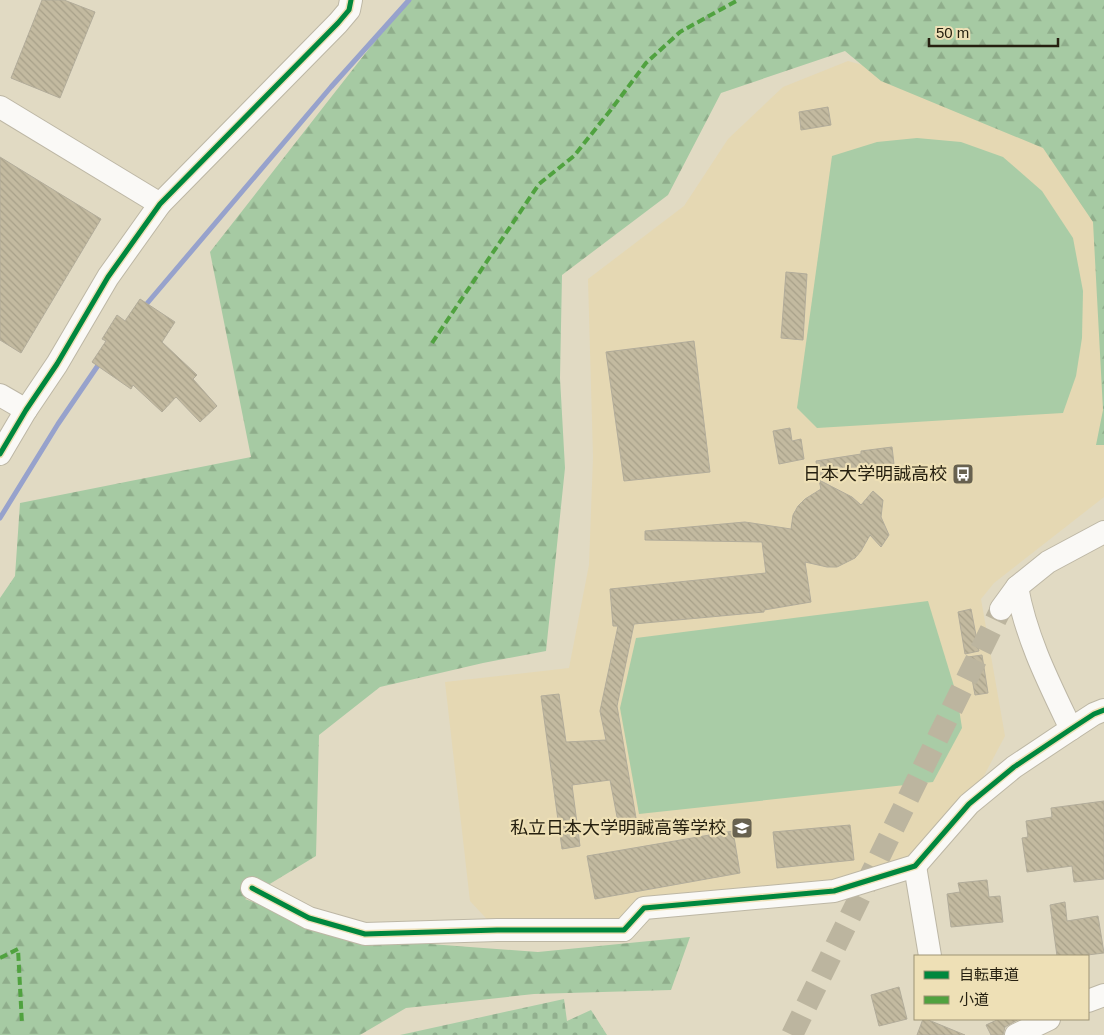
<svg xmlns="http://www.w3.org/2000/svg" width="1104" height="1035" font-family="Helvetica,'Noto Sans JP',sans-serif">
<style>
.built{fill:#e5d8b3}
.forest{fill:url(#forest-firs)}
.cemetery{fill:url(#cemetery-stones)}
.pitch{fill:#a9cca6}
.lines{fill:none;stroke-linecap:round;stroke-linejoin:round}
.stream{stroke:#97a2cc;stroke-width:5}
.building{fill:url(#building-back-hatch);stroke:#b2ac9a}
.minor-tunnel{stroke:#bcb59f;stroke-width:22;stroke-dasharray:22 11;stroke-linecap:butt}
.minor-casing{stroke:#bdb7a5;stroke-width:24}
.minor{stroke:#faf9f6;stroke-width:22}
.quiet{stroke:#50a23f;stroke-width:4;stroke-dasharray:8 4;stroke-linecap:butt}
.cycleway-casing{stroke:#eee0b6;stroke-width:8}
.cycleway{stroke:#00873e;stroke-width:5}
.labels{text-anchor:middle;stroke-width:4.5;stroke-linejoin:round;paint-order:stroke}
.poi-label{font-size:18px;fill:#262010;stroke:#eee0b6;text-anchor:end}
</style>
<defs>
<pattern id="forest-firs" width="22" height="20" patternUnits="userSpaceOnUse" patternTransform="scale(1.25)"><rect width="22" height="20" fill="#a6caa3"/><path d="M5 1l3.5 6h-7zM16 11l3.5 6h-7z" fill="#8fad8b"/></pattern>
<pattern id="cemetery-stones" width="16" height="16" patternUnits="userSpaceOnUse" patternTransform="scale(1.25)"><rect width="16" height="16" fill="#a9cca6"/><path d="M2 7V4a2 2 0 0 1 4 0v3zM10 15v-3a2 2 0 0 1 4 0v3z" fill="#91af8e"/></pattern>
<pattern id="building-back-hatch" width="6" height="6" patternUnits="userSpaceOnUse" patternTransform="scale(1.25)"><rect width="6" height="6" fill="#c3baa0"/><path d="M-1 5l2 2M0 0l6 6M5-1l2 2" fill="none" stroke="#a7a089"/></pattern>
</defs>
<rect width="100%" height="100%" fill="#e1dac3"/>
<!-- built -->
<polygon class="built" points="848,61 1028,110 1104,219 1104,497 994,583 981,599 1005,736 969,804 899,872 644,908 624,930 497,930 470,901 445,682 569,668 589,565 593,457 588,279 684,206 728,139 783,87"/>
<!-- forest -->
<polygon class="forest" points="407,0 1104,0 1104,445 1096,445 1103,410 1093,222 1043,148 881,81 845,51 721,93 668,195 562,275 560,378 565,468 546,651 483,663 380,687 319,735 316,856 245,899 350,938 538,952 690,937 671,990 534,994 406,1008 360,1035 0,1035 0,598 15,576 20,503 251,457 210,252"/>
<!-- cemetery -->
<polygon class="cemetery" points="564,999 567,1021 591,1010 607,1035 400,1035"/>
<!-- pitch -->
<g class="pitch">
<polygon points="917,138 961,142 1003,157 1042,191 1073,238 1083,291 1082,338 1076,376 1063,413 817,428 797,408 832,156 877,142"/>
<polygon points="928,601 957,696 962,728 933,782 639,814 620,708 636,638"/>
</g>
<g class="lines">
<!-- stream -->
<g class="stream">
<polyline points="144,307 331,87 409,0"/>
<polyline points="0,518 58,424 101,361"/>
</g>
</g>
<!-- building -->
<g class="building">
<polygon points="42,0 64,0 95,12 60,98 11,78"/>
<polygon points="828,107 831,125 801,130 799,112"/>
<polygon points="0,157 101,219 21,353 0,340"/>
<polygon points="786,272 807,274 803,340 781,338"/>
<polygon points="140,299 175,322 162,342 197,375 193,379 217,406 200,422 176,397 162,412 133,385 131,389 92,362 106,341 102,339 117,315 125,321"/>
<polygon points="694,341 710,472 624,481 606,352"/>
<polygon points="790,428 792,441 801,439 804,459 779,464 773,431"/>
<polygon points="892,447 894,464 818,476 816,461 861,454 861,451"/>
<polygon points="819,480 852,497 861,505 873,491 883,500 881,517 889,535 881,547 870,535 861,551 855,558 837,567 827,567 805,562 811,602 764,610 764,612 634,624 617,706 636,818 618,822 610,780 572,785 580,846 562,849 541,696 559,694 566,742 606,740 600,711 618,626 613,626 610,589 766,573 762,542 645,540 645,531 745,522 791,529 793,515 798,506 805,499 821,489"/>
<polygon points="971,609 979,651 965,654 958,612"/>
<polygon points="982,655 988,693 975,695 968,657"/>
<polygon points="1104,801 1104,879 1074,882 1072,866 1027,872 1022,838 1028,837 1026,821 1052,817 1051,808"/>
<polygon points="850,825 854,860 777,868 773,832"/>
<polygon points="733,831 740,873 595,899 587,856"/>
<polygon points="987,880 989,897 1000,896 1003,922 951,927 947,894 960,892 958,883"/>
<polygon points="1065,902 1067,921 1098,916 1104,953 1079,956 1057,956 1050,905"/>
<polygon points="899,987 907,1019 879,1026 871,995"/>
<polygon points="923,1019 926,1019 965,1035 917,1035"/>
<polygon points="999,1019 1019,1019 1005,1027 1003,1035 991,1035 986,1025"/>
</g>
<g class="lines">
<!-- minor-tunnel -->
<polyline class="minor-tunnel" points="792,1035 1001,609"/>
<!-- minor casing -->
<g class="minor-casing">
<g id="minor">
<polyline points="0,107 160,204"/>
<polyline points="0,395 26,410"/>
<polyline points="0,454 26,410 57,364 108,277 160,204 338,23 349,10 351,0"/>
<path d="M 1017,587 C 1026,638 1049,683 1071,729"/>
<polyline points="1001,609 1017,587 1048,562 1104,532"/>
<polyline points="915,866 930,956"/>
<polyline points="252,888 309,918 365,934 497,930 624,930 644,908 834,891 915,866 969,804 1014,767 1071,729 1094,714 1104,710"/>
<polyline points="1088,1001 1104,995"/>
<polyline points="1016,1035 1049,1019"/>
</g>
</g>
<!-- minor -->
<use href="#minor" class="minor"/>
<!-- quiet -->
<g class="quiet">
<polyline points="432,343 539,184 574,156 613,107 646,63 680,32 738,0"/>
<polyline points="0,958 18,949 22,1024"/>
</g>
<!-- cycleway casing -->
<g class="cycleway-casing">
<g id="cycleway">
<polyline points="0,454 26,410 57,364 108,277 160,204 338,23 349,10 351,0"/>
<polyline points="252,888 309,918 365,934 497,930 624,930 644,908 834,891 915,866 969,804 1014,767 1071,729 1094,714 1104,710"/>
</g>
</g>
<!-- cycleway -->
<use href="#cycleway" class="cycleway"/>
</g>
<!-- icons -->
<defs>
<g id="bus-square" transform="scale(1.125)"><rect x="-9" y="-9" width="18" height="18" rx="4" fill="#67614f" stroke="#eee0b6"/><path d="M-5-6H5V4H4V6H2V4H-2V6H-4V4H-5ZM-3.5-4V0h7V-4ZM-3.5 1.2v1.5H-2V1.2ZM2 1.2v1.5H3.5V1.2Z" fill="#fff"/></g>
<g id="school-square" transform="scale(1.125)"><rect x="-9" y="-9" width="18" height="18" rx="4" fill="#67614f" stroke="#eee0b6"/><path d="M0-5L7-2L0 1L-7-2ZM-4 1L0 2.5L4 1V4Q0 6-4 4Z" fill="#fff"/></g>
</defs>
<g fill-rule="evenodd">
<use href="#bus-square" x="963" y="474"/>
<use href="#school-square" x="742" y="828"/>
</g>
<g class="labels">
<!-- poi labels -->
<g class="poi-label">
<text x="947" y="480">日本大学明誠高校</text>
<text x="726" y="834">私立日本大学明誠高等学校</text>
</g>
</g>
<!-- legend -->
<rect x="914" y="955" width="175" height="65" fill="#eee0b6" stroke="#9e9374"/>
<rect x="924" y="971" width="25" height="8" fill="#00873e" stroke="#9e9374"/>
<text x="959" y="980" font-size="15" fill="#262010">自転車道</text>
<rect x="924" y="996" width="25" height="8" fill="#50a23f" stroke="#9e9374"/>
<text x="959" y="1005" font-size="15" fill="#262010">小道</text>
<!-- scale -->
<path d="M929 38v8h129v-8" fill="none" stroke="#262010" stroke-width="2.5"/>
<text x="936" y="38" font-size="15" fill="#262010" stroke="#eee0b6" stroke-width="4" paint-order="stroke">50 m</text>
</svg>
